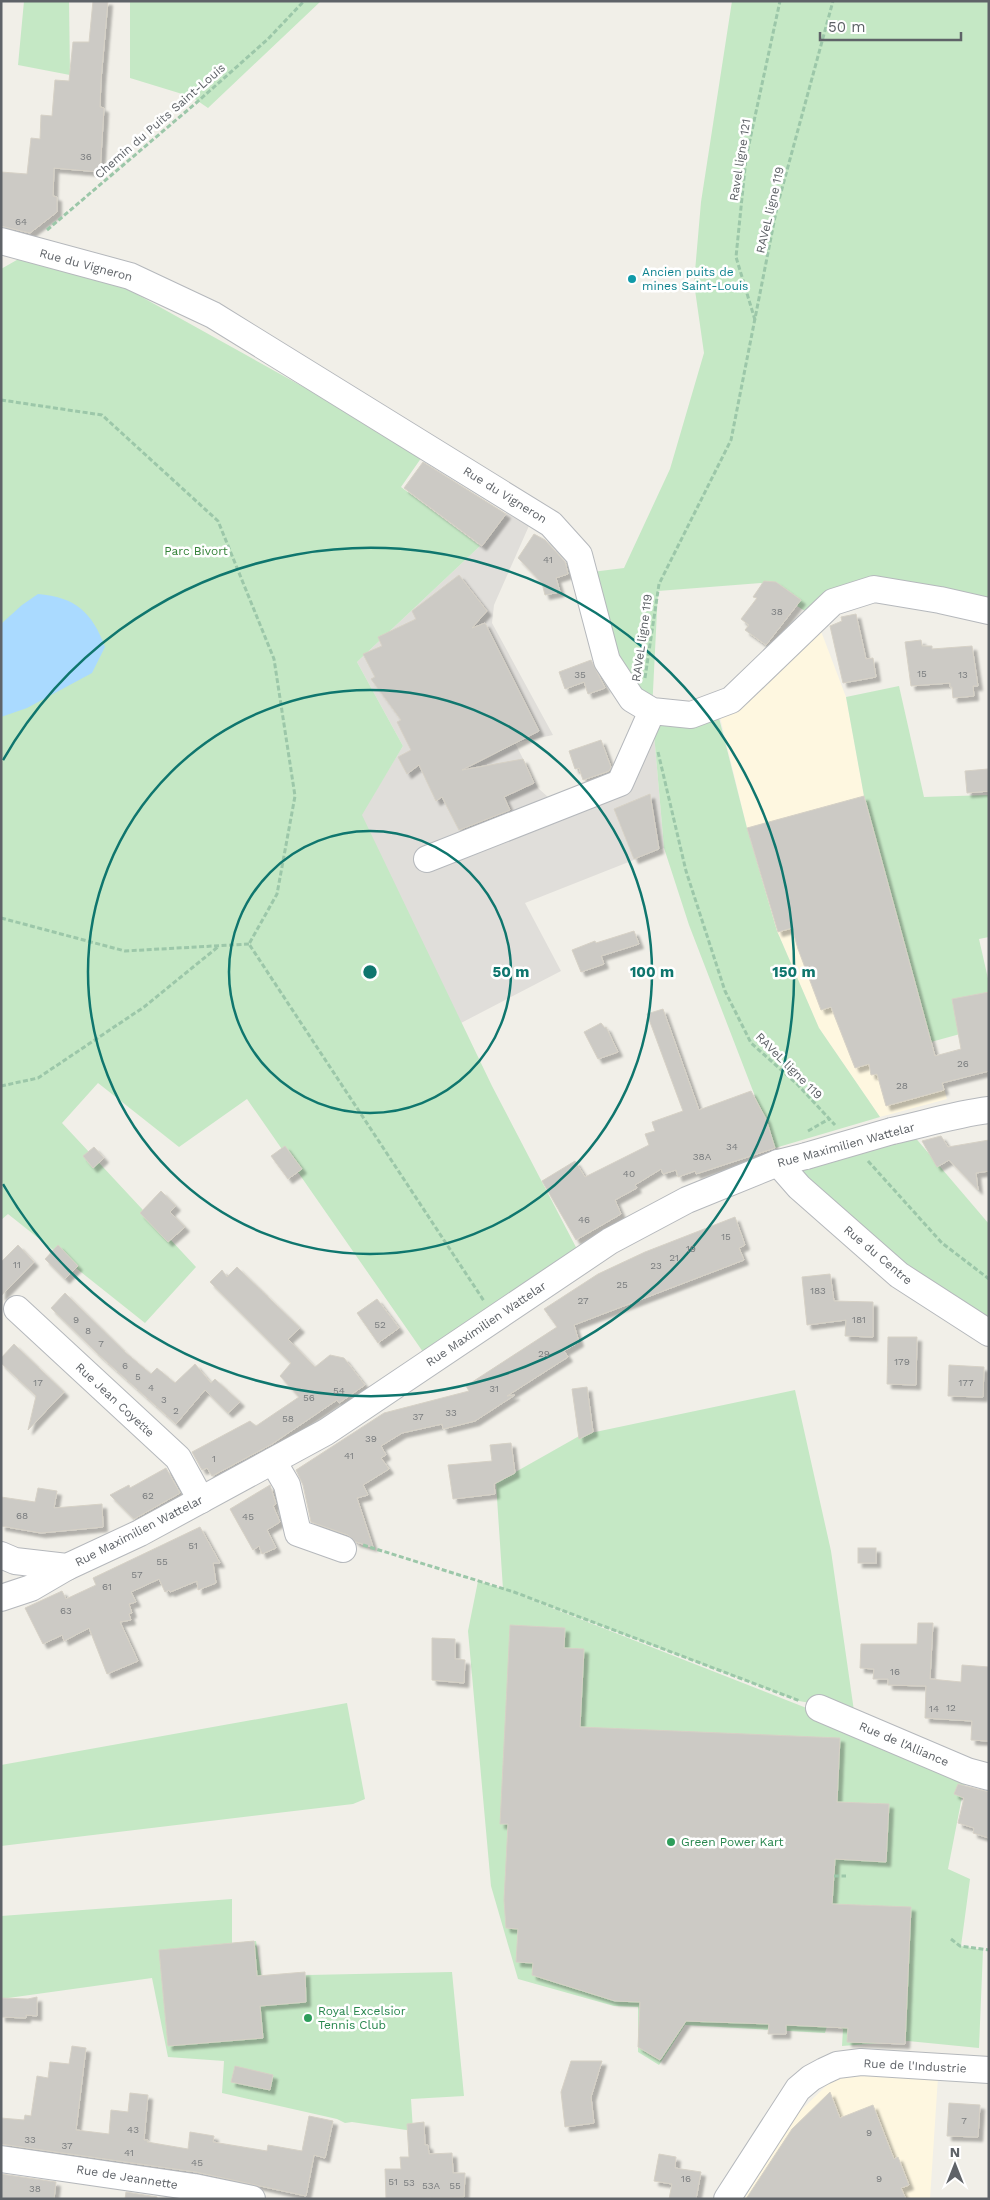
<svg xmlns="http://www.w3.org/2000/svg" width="990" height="2200" font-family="'Work Sans',sans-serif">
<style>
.commercial{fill:#fef7e0}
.industrial{fill:#e0deda}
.green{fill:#c5e8c5}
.water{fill:#aadaff}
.building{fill:#cccac5;stroke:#d6d1c6;filter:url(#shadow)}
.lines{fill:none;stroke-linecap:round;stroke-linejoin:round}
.minor-casing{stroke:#b5b8bc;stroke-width:28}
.path{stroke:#9cc7a9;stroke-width:3;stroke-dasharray:5 2.5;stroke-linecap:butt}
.minor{stroke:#fff;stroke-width:26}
.minor-bridge-casing{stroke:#b5b8bc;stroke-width:28;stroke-linecap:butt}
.minor-bridge{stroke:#fff;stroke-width:26}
.ring{fill:none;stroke:#0f766e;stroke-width:2.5}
.culture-dot{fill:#0f9aa8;stroke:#fff;stroke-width:2}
.leisure-dot{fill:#2e9e5b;stroke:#fff;stroke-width:2}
.labels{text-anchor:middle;stroke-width:5;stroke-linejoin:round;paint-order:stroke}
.number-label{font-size:10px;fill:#7a7d7f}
.street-label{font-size:12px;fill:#5f6368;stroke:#fff}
.culture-label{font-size:12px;fill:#0d838f;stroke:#fff;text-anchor:start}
.park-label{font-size:12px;fill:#348238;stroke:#fff}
.leisure-label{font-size:12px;fill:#27864d;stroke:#fff;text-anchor:start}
.centre{fill:#0f766e;stroke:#fff;stroke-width:2.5}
.ring-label{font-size:15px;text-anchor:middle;font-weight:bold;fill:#0f766e;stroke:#fff;stroke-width:5;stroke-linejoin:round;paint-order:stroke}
</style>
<defs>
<filter id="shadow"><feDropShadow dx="4.5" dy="4.5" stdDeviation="1" flood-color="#0004"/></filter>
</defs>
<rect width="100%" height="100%" fill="#f1efe8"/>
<!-- commercial -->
<g class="commercial">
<polygon points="816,618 846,697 864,796 947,1099 880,1117 819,1028 777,931 747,828 719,713"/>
<polygon points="846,2076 938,2077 930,2199 744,2199 793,2118 830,2082"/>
</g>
<!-- industrial -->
<polygon class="industrial" points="506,513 532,519 494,605 492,623 553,735 515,743 538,788 559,807 620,783 652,711 664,848 525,903 561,971 461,1023 361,815 403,746 357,662 480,546"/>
<!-- green -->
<g class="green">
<polygon points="24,1 69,1 70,75 18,65"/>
<polygon points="130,1 321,1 208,108 192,97 130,78"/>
<polygon points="732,1 989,1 989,613 874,589 816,618 761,583 658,591 652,711 718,714 747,828 777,931 819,1028 880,1117 775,1148 689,925 664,848 652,711 615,672 584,573 624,568 670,469 704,353 694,283 701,202"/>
<polygon points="22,257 122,286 424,454 401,487 480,546 357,662 403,746 362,815 492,1086 579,1253 430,1362 247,1099 179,1147 98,1083 62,1123 196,1267 145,1323 8,1214 1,1220 1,269"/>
<polygon points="899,686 924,797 989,795 989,937 979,939 989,983 989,1026 931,1042 864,796 846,697"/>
<polygon points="907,1128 989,1224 989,1331 778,1163"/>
<polygon points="795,1390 831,1551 854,1711 799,1701 511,1592 967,1771 948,1869 970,1879 961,1946 983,1950 979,2048 908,2041 842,2046 843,2029 828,2022 825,2033 685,2025 659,2065 638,2052 638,2007 614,2006 518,1979 491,1886 468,1631 478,1581 503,1589 496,1483 581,1435"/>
<polygon points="347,1703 365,1799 353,1804 1,1846 1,1765"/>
<polygon points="232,1899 232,1943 256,1941 262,1979 308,1975 452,1972 464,2096 411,2099 413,2131 352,2122 345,2123 337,2119 222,2093 224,2061 168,2057 152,1978 1,1999 1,1916"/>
</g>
<!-- water -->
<path class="water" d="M 38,594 C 75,597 92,612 105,647 L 92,673 L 27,708 L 1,717 L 1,624 L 22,605 Z"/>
<!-- building -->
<g class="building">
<polygon points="93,1 108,1 101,80 100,107 104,108 100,172 54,168 53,196 57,197 57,212 30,233 1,226 1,172 27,174 31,138 40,139 41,115 52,116 55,80 69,81 73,42 89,42"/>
<polygon points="423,462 506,514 482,546 404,488"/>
<polygon points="534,534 545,540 565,562 568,574 556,578 560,592 545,595 542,583 518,558"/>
<polygon points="459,575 487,611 472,628 485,623 539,731 462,770 523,759 534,783 504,797 510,810 459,830 442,797 436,801 419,765 407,774 398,757 411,750 397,722 401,720 371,679 375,677 363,654 382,646 378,637 416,619 412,611"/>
<polygon points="764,581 776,582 801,600 766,645 745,630 749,625 741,619 757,598 753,597"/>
<polygon points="856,614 866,659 873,658 876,677 843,683 830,626 842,621 841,617"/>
<polygon points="921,640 922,646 932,646 932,649 972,646 978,686 973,686 974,696 953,698 952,687 950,687 950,683 911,686 905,642"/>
<polygon points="591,660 605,688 588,694 584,682 565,689 559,672"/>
<polygon points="601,740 611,767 609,771 583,780 579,768 575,769 569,751"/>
<polygon points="988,769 989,791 967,793 965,771"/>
<polygon points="650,794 659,849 634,859 614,809"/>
<polygon points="864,796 935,1056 961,1049 952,999 989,992 989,1071 942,1083 944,1090 886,1106 877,1074 871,1075 869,1064 855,1068 831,1007 821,1010 798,949 792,928 778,932 747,828"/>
<polygon points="634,931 639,944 601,956 604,964 581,972 572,950 595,941 596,943"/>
<polygon points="663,1009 699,1110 751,1091 766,1119 775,1148 696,1174 695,1171 678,1177 676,1170 663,1174 661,1169 635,1185 637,1188 615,1200 621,1214 576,1240 542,1181 575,1161 585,1177 649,1145 645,1134 655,1131 652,1122 683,1111 647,1014"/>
<polygon points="601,1023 605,1028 606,1027 618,1052 598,1059 584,1032"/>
<polygon points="941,1136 948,1147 989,1140 989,1171 976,1173 978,1190 949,1160 937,1167 922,1141"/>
<polygon points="285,1146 302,1169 288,1179 271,1156"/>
<polygon points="94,1147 104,1158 93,1168 83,1156"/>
<polygon points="161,1191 176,1206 170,1212 185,1227 168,1242 140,1213"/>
<polygon points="735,1217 745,1245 739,1248 744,1260 574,1325 579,1342 564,1351 568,1357 507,1396 515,1395 475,1421 443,1429 442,1424 402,1433 381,1446 386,1455 381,1458 389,1469 363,1485 368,1495 357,1498 373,1547 356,1542 348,1535 311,1522 303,1485 296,1470 384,1413 469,1391 466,1386 557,1327 544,1309 598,1274 645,1252"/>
<polygon points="18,1245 34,1262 1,1296 1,1262"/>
<polygon points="58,1245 78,1266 65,1279 45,1259"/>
<polygon points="237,1267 300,1328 288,1339 315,1367 330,1355 344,1358 365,1385 339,1403 337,1400 272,1444 212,1476 207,1468 202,1470 192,1452 250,1421 256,1426 299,1397 280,1376 291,1363 210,1282 222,1270 227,1277"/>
<polygon points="830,1274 834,1301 873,1302 873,1337 845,1336 846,1320 807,1325 802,1277"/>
<polygon points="65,1293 125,1352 151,1374 157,1368 175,1383 195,1364 211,1383 215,1379 240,1402 228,1413 205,1390 176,1424 98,1354 51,1308"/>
<polygon points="377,1299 399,1328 378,1343 357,1313"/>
<polygon points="888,1337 917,1337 916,1385 887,1384"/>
<polygon points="14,1344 64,1392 28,1430 36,1396 1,1363 1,1358"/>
<polygon points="949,1365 984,1367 983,1397 948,1396"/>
<polygon points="587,1387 593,1432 579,1439 572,1389"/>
<polygon points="511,1443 515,1473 494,1484 495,1494 453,1499 448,1465 492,1461 490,1445"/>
<polygon points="166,1468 180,1493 134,1519 110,1495 129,1485 130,1488"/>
<polygon points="270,1485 276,1504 273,1506 280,1522 267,1530 276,1548 262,1554 259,1546 253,1550 230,1509"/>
<polygon points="38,1488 57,1491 54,1508 102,1504 103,1527 41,1533 1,1526 1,1497 35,1502"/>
<polygon points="200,1527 220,1563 213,1563 216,1583 198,1590 197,1581 170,1592 169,1590 165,1592 159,1579 131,1592 136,1602 129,1604 132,1613 129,1614 131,1620 120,1622 138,1661 107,1674 89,1628 64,1641 62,1635 43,1644 25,1608 62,1591 66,1599 96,1585 93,1578"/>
<rect x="858" y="1548" width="18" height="15"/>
<polygon points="918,1623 933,1623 930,1679 961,1682 962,1665 989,1667 989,1741 971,1740 972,1721 925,1718 926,1686 888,1685 888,1679 873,1679 874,1669 860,1668 861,1644 917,1644"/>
<polygon points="510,1625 565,1628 564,1648 584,1649 580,1727 840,1738 837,1802 889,1804 886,1862 835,1859 832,1904 911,1907 905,2044 847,2042 848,2028 786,2025 786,2034 768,2034 769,2024 686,2021 660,2060 638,2047 640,2002 615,2001 532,1975 533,1963 516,1962 518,1929 506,1928 504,1900 508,1824 500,1824"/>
<polygon points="432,1638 455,1639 455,1659 465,1660 464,1683 432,1680"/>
<polygon points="958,1784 989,1792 989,1838 973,1833 974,1828 958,1823 964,1798 954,1794"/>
<polygon points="254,1941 257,1976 305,1972 306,2002 260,2006 263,2038 168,2046 159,1950"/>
<polygon points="37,1997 37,2016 26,2015 26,2018 1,2017 1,1998 28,1999"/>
<polygon points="72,2046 86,2048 76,2130 109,2134 111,2110 128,2112 130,2093 148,2095 144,2140 148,2140 147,2142 188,2149 190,2132 214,2136 213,2142 267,2151 268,2145 302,2151 309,2116 333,2121 325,2158 314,2155 306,2196 196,2172 1,2144 1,2118 24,2120 25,2115 31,2116 37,2076 48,2078 50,2062 69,2064"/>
<polygon points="571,2061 602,2061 591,2097 594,2123 565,2127 561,2092"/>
<polygon points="235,2066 273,2075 270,2090 231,2082"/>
<polygon points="830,2092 840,2118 873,2105 894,2159 898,2157 909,2185 901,2188 906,2199 746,2199 792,2129"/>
<polygon points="949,2103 980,2105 978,2137 947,2136"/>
<polygon points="424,2122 425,2145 428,2145 429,2154 452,2153 453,2173 465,2173 464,2197 386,2199 385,2169 401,2169 400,2157 409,2157 407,2124"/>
<polygon points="659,2154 676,2157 675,2168 701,2172 696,2199 669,2199 672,2184 654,2181"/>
<polygon points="1,2174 56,2182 54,2199 1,2199"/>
<polygon points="126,2192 157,2197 157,2199 125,2199"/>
</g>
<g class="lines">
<!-- minor casing -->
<g class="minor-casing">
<g id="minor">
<polyline points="1,241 130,276 213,315 551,524 579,555 607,661 632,699 652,711 691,715 731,700 833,602 874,589 940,600 989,611"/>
<polyline points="427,859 620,783 652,711"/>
<path d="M 892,1131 C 924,1124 956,1114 989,1110"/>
<polyline points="778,1163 799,1187 899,1275 989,1333"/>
<polyline points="17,1309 178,1458 201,1500"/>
<polyline points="273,1461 287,1485 298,1533 343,1549"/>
<polyline points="1,1555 15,1561 67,1567 140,1533 326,1432 610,1241 687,1200 778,1163 806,1156"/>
<polyline points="1,1598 31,1588 67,1567"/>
<polyline points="819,1708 967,1771 989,1777"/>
<polyline points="1,2159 194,2187 252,2199"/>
<polyline points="727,2199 798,2089 811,2078 824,2071 837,2065 861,2062 989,2070"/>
</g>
</g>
<!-- path -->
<g class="path">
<polyline points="47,230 196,103 268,39 304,1"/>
<polyline points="755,320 736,257 746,158 780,1"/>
<polyline points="1,400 102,415 218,521 274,659 295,796 277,894 249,944 484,1301"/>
<polyline points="645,678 659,584 731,440 777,207 833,1"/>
<polyline points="658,752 686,871 725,991 751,1043 798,1085 835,1125"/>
<polyline points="1,918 125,951 249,944"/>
<polyline points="1,1086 38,1078 144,1007 219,946"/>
<polyline points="808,1131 829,1119"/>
<polyline points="868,1161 942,1243 989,1279"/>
<polyline points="363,1545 514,1592 800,1701"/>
<polyline points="834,1876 846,1876"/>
<polyline points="951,1939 960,1946 989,1950"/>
</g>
<!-- minor -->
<use href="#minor" class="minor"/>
<!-- minor-bridge casing -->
<g class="minor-bridge-casing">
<polyline id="minor-bridge" points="806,1156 892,1131"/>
</g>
<!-- minor-bridge -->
<use href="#minor-bridge" class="minor-bridge"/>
</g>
<!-- distance rings -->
<g class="ring">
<circle cx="370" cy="972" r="141"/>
<circle cx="370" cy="972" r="282"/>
<path d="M3 760A424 424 0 1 1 3 1184"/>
</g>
<!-- markers -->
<circle class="culture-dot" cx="632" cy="279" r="5"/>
<g class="leisure-dot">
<circle cx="671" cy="1842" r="5"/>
<circle cx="308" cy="2018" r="5"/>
</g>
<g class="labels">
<!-- number labels -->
<g class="number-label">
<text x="86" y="160">36</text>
<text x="21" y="225">64</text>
<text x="548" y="563">41</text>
<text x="777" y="615">38</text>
<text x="922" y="677">15</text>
<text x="580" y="678">35</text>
<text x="963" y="678">13</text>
<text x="963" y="1067">26</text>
<text x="902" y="1089">28</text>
<text x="732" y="1150">34</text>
<text x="702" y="1160">38A</text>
<text x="629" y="1177">40</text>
<text x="584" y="1223">46</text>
<text x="726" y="1240">15</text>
<text x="691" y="1252">19</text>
<text x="674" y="1261">21</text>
<text x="17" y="1268">11</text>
<text x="656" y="1269">23</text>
<text x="622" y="1288">25</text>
<text x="818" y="1294">183</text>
<text x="583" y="1304">27</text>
<text x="76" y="1323">9</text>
<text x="859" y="1323">181</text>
<text x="380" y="1328">52</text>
<text x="88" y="1334">8</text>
<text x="101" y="1347">7</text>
<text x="544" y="1357">29</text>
<text x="902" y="1365">179</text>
<text x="125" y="1369">6</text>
<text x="138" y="1380">5</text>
<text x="38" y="1386">17</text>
<text x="966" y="1386">177</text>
<text x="151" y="1391">4</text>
<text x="494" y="1392">31</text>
<text x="339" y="1394">54</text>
<text x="309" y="1401">56</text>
<text x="164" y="1403">3</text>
<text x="176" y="1414">2</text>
<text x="451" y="1416">33</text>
<text x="418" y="1420">37</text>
<text x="288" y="1422">58</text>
<text x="371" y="1442">39</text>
<text x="349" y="1459">41</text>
<text x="214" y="1462">1</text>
<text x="148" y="1499">62</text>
<text x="22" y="1519">68</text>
<text x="248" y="1520">45</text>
<text x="193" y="1549">51</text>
<text x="162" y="1565">55</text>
<text x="137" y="1578">57</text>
<text x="107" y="1590">61</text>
<text x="66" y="1614">63</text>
<text x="895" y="1675">16</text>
<text x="951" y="1711">12</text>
<text x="934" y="1712">14</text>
<text x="964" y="2124">7</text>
<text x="133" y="2133">43</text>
<text x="869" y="2136">9</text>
<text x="30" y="2143">33</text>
<text x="67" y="2149">37</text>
<text x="129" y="2156">41</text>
<text x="197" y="2166">45</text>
<text x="686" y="2182">16</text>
<text x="879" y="2182">9</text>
<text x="393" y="2185">51</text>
<text x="409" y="2186">53</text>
<text x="431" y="2189">53A</text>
<text x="455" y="2189">55</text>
<text x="35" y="2192">38</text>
</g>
<!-- street labels -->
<g class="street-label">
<text transform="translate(160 121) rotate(-41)" y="4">Chemin du Puits Saint-Louis</text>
<text transform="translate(740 160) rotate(-81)" y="4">Ravel ligne 121</text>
<text transform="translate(770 210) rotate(-77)" y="4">RAVeL ligne 119</text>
<text transform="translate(86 265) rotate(15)" y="4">Rue du Vigneron</text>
<text transform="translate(505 495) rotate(32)" y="4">Rue du Vigneron</text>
<text transform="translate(642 638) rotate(-82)" y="4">RAVeL ligne 119</text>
<text transform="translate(789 1066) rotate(45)" y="4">RAVeL ligne 119</text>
<text transform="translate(846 1145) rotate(-15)" y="4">Rue Maximilien Wattelar</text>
<text transform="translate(878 1255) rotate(40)" y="4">Rue du Centre</text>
<text transform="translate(486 1324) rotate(-34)" y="4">Rue Maximilien Wattelar</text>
<text transform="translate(115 1400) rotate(43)" y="4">Rue Jean Coyette</text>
<text transform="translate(139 1531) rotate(-27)" y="4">Rue Maximilien Wattelar</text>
<text transform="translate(904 1744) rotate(23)" y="4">Rue de l'Alliance</text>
<text transform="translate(915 2066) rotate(3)" y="4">Rue de l'Industrie</text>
<text transform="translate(127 2177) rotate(9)" y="4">Rue de Jeannette</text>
</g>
<!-- culture labels -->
<g class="culture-label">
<text x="642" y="276">Ancien puits de<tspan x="642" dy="14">mines Saint-Louis</tspan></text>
</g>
<!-- park labels -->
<g class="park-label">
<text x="196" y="555">Parc Bivort</text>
</g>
<!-- leisure labels -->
<g class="leisure-label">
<text x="681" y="1846">Green Power Kart</text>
<text x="318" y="2015">Royal Excelsior<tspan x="318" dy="14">Tennis Club</tspan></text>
</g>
</g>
<circle cx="370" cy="972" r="8" class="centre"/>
<g class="ring-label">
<text x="511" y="977">50 m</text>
<text x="652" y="977">100 m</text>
<text x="794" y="977">150 m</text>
</g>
<!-- border -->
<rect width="990" height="2200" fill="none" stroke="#5f6368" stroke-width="5"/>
<!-- north arrow -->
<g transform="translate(955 2165)" stroke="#ffffff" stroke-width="4" paint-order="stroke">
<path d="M0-4L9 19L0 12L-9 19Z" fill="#5f6368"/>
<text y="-8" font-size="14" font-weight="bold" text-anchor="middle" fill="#5f6368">N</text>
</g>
<!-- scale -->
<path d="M820 32v8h141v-8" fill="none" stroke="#5f6368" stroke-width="2.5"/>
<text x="828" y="32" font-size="15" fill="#5f6368" stroke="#ffffff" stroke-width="4" paint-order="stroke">50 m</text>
</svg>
